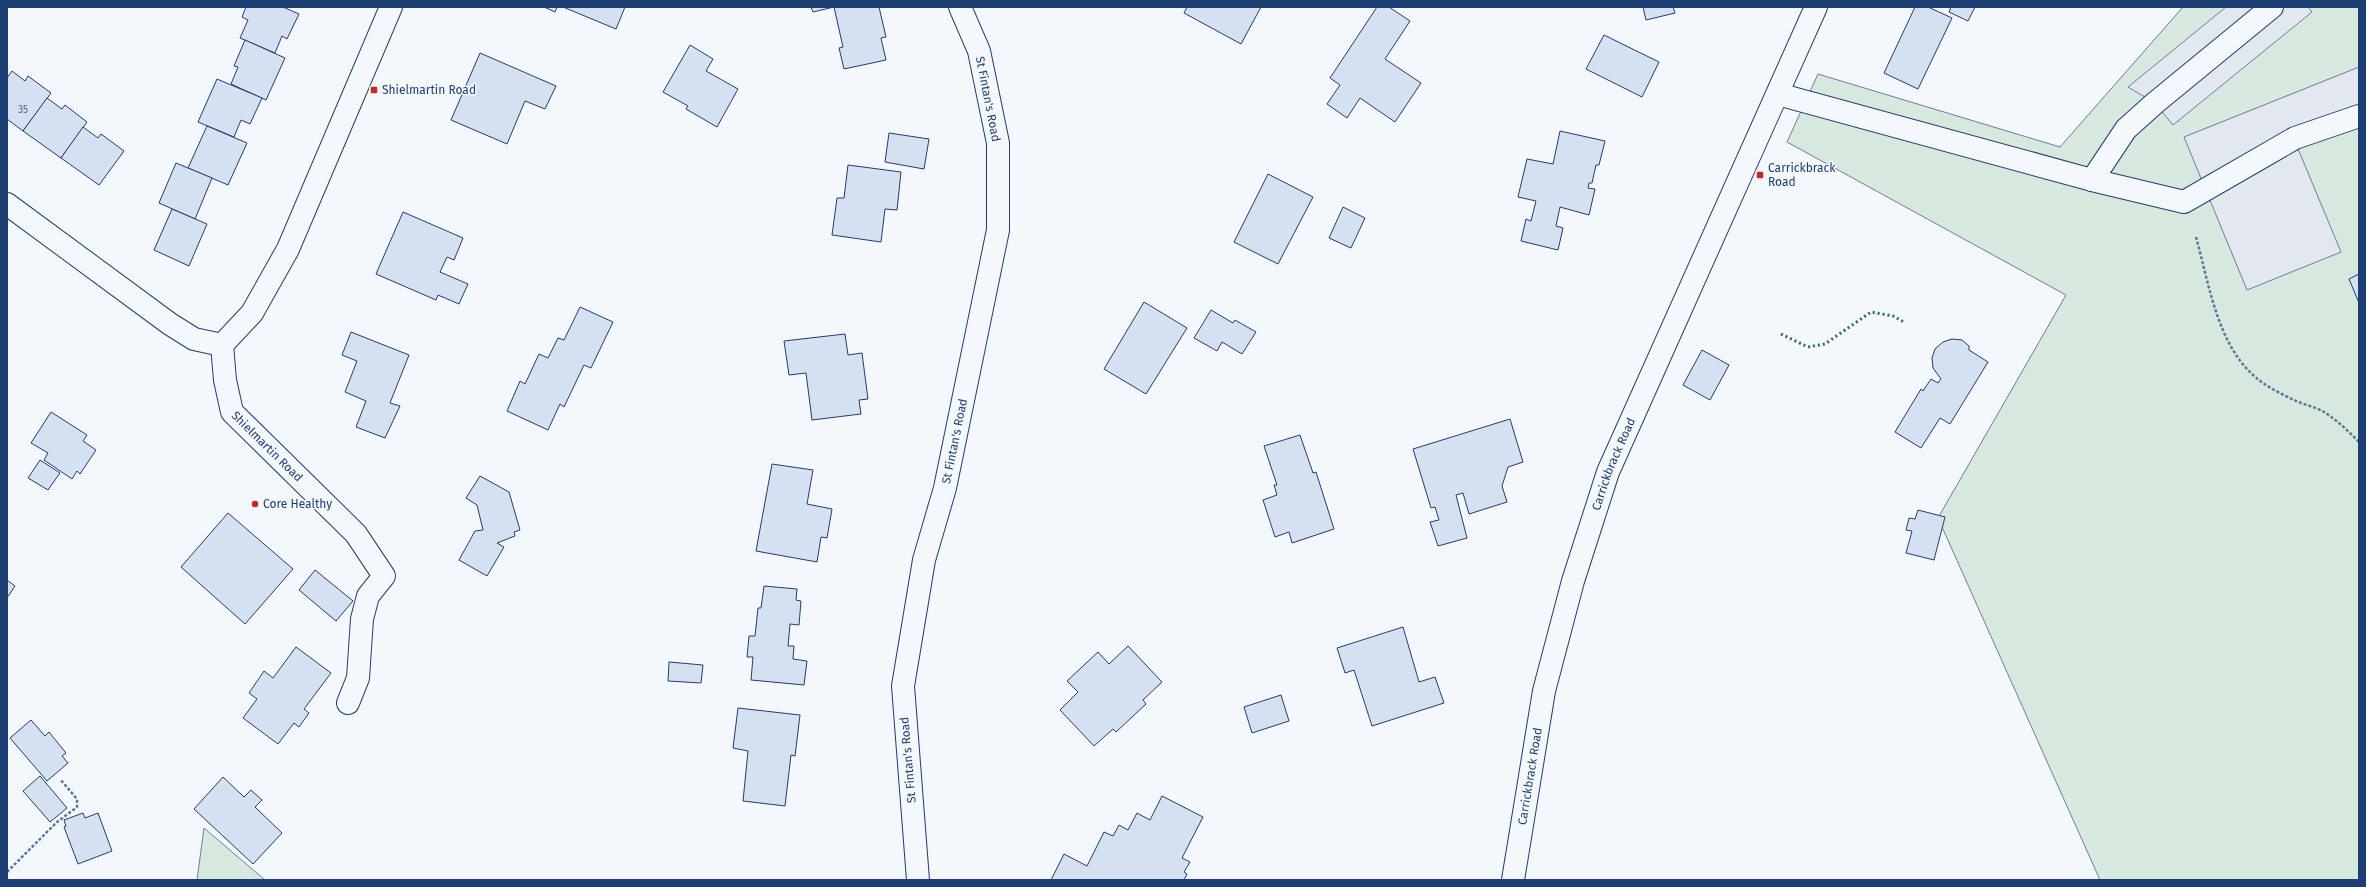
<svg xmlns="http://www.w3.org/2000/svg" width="2366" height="887" font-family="'Fira Sans',sans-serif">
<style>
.green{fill:#d7e8df;stroke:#687fa3}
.parking{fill:#e3e8f0;stroke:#687fa3}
.building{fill:#d5e0f0;stroke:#1d3f73}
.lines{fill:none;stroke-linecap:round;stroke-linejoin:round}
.minor-casing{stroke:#1d3f73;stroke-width:24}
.major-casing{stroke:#1d3f73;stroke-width:24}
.path{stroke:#5e769c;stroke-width:2.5;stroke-dasharray:3 2;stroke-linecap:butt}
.minor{stroke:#f4f7fb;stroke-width:22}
.major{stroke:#f4f7fb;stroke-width:22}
.hedge{stroke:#2c6c60;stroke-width:3;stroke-dasharray:2 3;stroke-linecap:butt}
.poi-dot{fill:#c62828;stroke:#f4f7fb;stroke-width:1.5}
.labels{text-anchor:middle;stroke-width:3;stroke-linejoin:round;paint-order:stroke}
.number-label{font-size:10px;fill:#4b6792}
.poi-label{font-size:12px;fill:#1d3f73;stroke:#f4f7fb;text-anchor:start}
.street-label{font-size:12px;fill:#1d3f73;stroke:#f4f7fb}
</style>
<rect width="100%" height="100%" fill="#f4f7fb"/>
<!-- green -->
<g class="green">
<polygon points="2183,7 2359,7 2359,880 2100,880 1938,518 2066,295 1787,142 1818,74 2060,147"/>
<polygon points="204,828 265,880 197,880"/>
</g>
<!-- parking -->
<g class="parking">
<polygon points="2226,7 2308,7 2312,12 2173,125 2155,103 2128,87"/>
<polygon points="2359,67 2359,118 2296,144 2341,252 2247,290 2184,137"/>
</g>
<!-- building -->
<g class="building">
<polygon points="246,7 283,7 299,14 287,39 282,36 275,53 240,38 248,20 242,17"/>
<polygon points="544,7 557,7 555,12"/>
<polygon points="563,7 625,7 616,29"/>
<polygon points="811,7 879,7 886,37 881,38 886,60 844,69 839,48 843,47 834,7 813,12"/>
<polygon points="1187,7 1261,7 1241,44 1184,13"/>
<polygon points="1377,7 1389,7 1410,21 1385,59 1421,83 1395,122 1360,98 1347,118 1327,104 1340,85 1330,78"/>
<polygon points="1643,7 1673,7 1675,13 1646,20"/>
<polygon points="1915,7 1928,7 1952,18 1918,89 1884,73"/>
<polygon points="1951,7 1975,7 1968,21 1949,12"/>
<polygon points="1604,35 1659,62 1642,97 1586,69"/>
<polygon points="245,40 285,58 266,100 231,84 238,67 234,66"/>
<polygon points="690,45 713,59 706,71 738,89 717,127 686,109 688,106 663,92"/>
<polygon points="480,53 556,86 545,109 525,101 507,144 451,120"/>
<polygon points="12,71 25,81 28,76 51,93 23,131 7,119 7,78"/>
<polygon points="217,79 262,98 250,124 241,120 234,137 198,122"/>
<polygon points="47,98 62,109 65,105 87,122 61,158 23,131"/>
<polygon points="207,126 247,143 228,185 188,168"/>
<polygon points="83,127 98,138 101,134 124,151 99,185 61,158"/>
<polygon points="1560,131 1605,141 1599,165 1596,165 1592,183 1589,183 1588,188 1595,189 1589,215 1560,207 1556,226 1563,228 1558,250 1521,241 1526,219 1531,221 1536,201 1518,197 1527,159 1553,164"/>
<polygon points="889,133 929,139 924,169 885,162"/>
<polygon points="176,163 212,178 195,219 159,203"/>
<polygon points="848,165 901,172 897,210 885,209 881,242 832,235 837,198 844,198"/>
<polygon points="1268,174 1313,197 1278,264 1234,242"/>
<polygon points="1343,207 1365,218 1351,248 1329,238"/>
<polygon points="172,209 207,224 189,266 154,250"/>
<polygon points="403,212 463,238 454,260 447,257 440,272 468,284 459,304 438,295 436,300 376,274"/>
<polygon points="2359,274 2359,303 2349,279"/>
<polygon points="1144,302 1187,328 1146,394 1104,369"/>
<polygon points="580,307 613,322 591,368 584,365 564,407 560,404 548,430 507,411 520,381 525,384 539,354 548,358 558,338 564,340"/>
<polygon points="1211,310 1233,323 1235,320 1256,332 1242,354 1222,342 1217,351 1194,338"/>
<polygon points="351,332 409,355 390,403 400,406 385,438 356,427 366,401 345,392 357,361 342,355"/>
<polygon points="845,334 848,355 862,353 868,399 859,400 861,414 812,420 806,373 789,375 784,341"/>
<polygon points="1952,339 1962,340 1969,346 1969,350 1988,362 1950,424 1940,418 1921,448 1895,432 1921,389 1923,391 1931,379 1938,383 1941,379 1933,368 1932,358 1935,349 1943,342"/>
<polygon points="1702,350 1729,365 1710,400 1683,385"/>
<polygon points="51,412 87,435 83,441 96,450 80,474 77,471 72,479 44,460 48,453 31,443"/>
<polygon points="1510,419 1523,462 1508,467 1502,486 1507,502 1469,514 1463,493 1456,495 1467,538 1438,546 1430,522 1439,520 1435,507 1431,508 1413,449"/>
<polygon points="1300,435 1313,473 1316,472 1334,529 1292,543 1289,532 1275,537 1263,500 1277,495 1274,485 1277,485 1264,446"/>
<polygon points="40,460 60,473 48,490 28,478"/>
<polygon points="772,464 813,470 807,504 832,509 827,538 821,537 817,562 756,551"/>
<polygon points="480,476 509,492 520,530 514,532 515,536 497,543 504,547 487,576 459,560 475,531 483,530 477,505 466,498"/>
<polygon points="1918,510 1945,517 1934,560 1906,553 1912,531 1906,530 1909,518 1915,519"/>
<polygon points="228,513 293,569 245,624 181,567"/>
<polygon points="315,570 353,601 336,621 299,590"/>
<polygon points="7,580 15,586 7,598"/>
<polygon points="764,586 797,589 796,600 801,601 799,625 790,624 788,646 794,646 793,659 807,661 804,685 751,680 753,657 747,657 749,636 755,636 758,608 761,608"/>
<polygon points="1403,627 1419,682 1435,677 1444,703 1372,726 1354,670 1345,673 1337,648"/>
<polygon points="1128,646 1162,682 1143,700 1146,704 1116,732 1113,729 1094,746 1060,710 1078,692 1067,681 1098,652 1109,664"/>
<polygon points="296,647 331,673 304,709 309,713 299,727 294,723 278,744 243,718 257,699 249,693 264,671 273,678"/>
<polygon points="669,662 703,665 701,683 668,681"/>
<polygon points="1281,695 1289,721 1252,733 1244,707"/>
<polygon points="738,708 800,715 795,756 791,755 785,806 743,801 748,751 733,748"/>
<polygon points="31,720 45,736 49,732 66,753 62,756 68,763 47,781 10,738"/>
<polygon points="40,776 67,808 50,822 23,791"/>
<polygon points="223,777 244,797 251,790 262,800 255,807 282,833 253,864 194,809"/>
<polygon points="1162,796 1203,817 1182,858 1190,862 1184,872 1187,874 1184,880 1051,880 1064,854 1087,866 1104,832 1113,836 1119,825 1128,830 1137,813 1150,820"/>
<polygon points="83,813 85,818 98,813 112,851 78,864 64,827 66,826 64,820"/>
</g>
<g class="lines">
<!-- minor casing -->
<g class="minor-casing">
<g id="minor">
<polyline points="1778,94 2092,180 2184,202 2295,138 2359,116"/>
<polyline points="2092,180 2126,129 2155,103 2272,7"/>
<polyline points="7,204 170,324 194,339 222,345 252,313 288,249 391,7"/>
<path id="s1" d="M 222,345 L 225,380 L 232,412 L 356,534 L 384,576 L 368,596 L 362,619 L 358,678 L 348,703"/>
<path id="s2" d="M 918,880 L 903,686 L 924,560 L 945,488 L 998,230 L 998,143 L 979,51 L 960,7"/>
</g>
</g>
<!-- major casing -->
<g class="major-casing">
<g id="major">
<path id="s3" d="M 1513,880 L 1544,691 L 1573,581 L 1608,472 L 1816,7"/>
</g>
</g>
<!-- path -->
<g class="path">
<path d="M 2196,237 C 2211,291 2219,359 2271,388 C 2279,393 2288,397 2296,401 C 2305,405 2316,407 2324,412 C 2337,420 2348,431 2359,442"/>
<polyline points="7,872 57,822 77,807 77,799 60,779"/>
</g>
<!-- minor -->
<use href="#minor" class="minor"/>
<!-- major -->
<use href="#major" class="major"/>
<!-- hedge -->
<polyline class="hedge" points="1781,334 1808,347 1825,344 1871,312 1893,316 1904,322"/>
</g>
<!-- markers -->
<g class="poi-dot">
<rect x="370" y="86" width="8" height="8" rx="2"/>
<rect x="1756" y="171" width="8" height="8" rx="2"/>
<circle cx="255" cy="504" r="4"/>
</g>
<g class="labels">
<!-- number labels -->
<g class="number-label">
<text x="23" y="113">35</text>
</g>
<!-- poi labels -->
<g class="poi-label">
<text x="382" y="94">Shielmartin Road</text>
<text x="1768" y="172">Carrickbrack<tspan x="1768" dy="14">Road</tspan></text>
<text x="263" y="508">Core Healthy</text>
</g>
<!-- street labels -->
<g class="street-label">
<text transform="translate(988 99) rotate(79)" y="4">St Fintan's Road</text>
<text dy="4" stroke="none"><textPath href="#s2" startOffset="445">St Fintan's Road</textPath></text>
<text dy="4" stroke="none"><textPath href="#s1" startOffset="117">Shielmartin Road</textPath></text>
<text dy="4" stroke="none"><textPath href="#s3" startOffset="429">Carrickbrack Road</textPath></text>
<text transform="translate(908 760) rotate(-95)" y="4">St Fintan's Road</text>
<text dy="4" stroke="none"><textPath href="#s3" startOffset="105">Carrickbrack Road</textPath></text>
</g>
</g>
<!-- border -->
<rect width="2366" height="887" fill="none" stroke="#1d3f73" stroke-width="16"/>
</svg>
